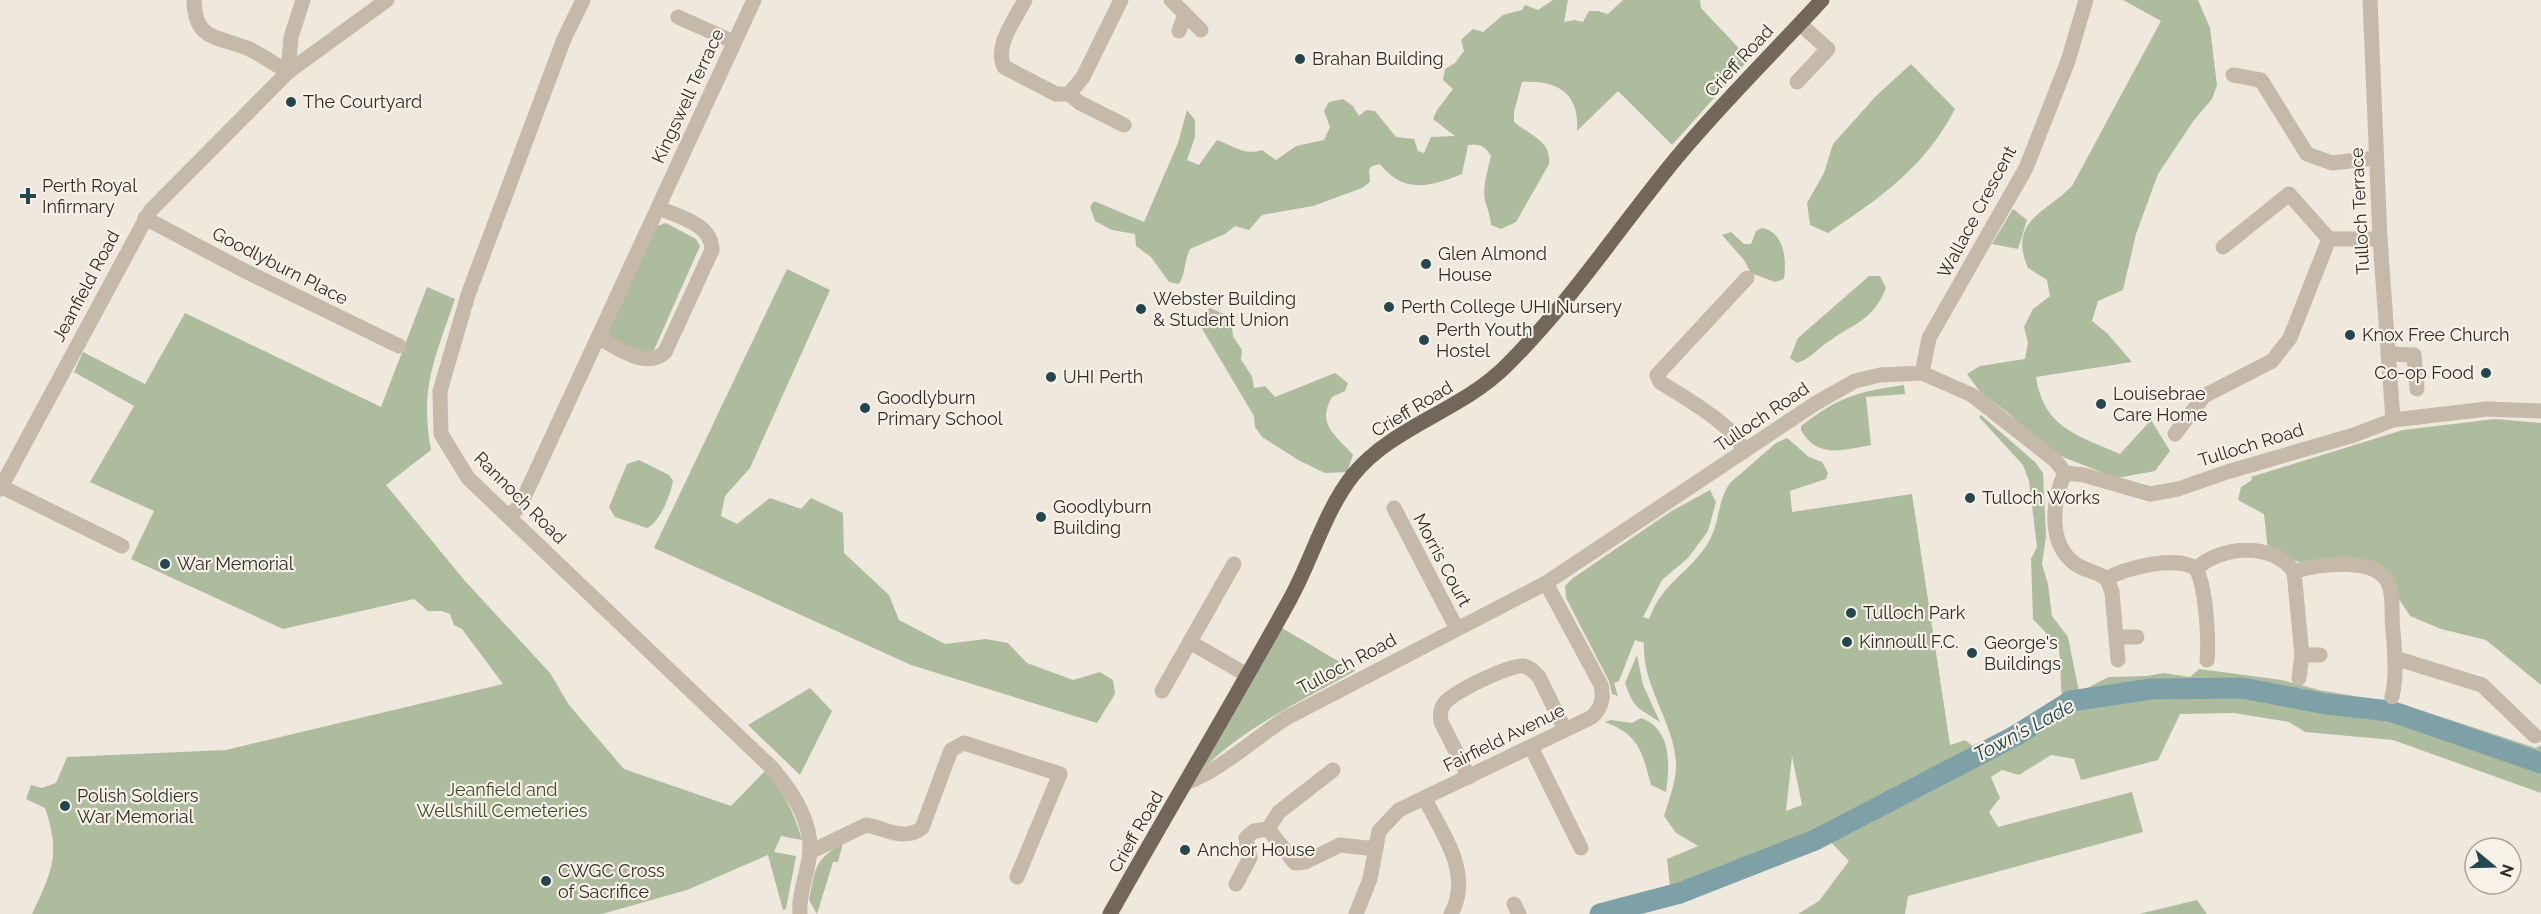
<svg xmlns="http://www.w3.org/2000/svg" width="2541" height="914" font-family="Raleway,sans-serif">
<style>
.green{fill:#aebc9e;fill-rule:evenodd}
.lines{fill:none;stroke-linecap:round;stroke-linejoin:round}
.river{stroke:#7ea1a8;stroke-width:21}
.minor{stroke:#c5b9a9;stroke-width:15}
.major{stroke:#73665b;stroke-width:15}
.poi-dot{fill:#234750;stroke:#f7f2e7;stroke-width:2}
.labels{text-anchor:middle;stroke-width:4.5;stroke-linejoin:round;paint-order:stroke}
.poi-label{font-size:18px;fill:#332d28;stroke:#f7f2e7;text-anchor:start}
.street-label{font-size:18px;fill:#332d28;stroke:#f7f2e7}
.park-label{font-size:18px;fill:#3f4e2f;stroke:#f7f2e7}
.water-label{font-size:20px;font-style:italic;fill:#234750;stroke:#f7f2e7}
</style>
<rect width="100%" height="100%" fill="#efe8dc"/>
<!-- green -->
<g class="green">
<path d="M 1553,0 L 1568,0 L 1564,22 L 1574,20 L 1583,22 L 1589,11 L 1598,11 L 1608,14 L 1623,0 L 1700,0 L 1701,8 L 1749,59 L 1672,145 L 1618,91 L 1577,131 C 1580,93 1557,80 1522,82 L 1514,112 L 1514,122 C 1529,135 1552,141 1549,164 L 1516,222 L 1501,229 L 1491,225 C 1490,215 1488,210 1485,201 C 1482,186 1488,170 1491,156 C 1485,146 1480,143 1468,145 L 1462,174 C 1430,187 1403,194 1380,164 L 1372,166 L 1369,170 L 1370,182 L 1362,188 L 1313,206 L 1262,215 L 1249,230 L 1235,226 L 1225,234 L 1190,249 C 1184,261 1186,272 1179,284 L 1169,282 L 1151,257 L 1136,246 L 1135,234 L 1112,230 L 1095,221 L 1090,207 L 1094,201 L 1144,222 L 1178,143 L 1187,110 L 1195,120 L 1195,137 L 1187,160 L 1199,165 L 1217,140 C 1233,146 1245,156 1262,150 L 1276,160 L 1296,146 L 1324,140 L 1330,127 L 1324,111 L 1329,102 L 1343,99 L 1353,106 L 1359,116 L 1366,110 L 1375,111 L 1396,137 L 1414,139 L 1418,151 L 1424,153 L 1431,137 L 1455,136 L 1433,119 L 1437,110 L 1453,89 L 1443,80 L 1445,69 L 1455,63 L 1464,51 L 1461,40 L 1473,29 L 1483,32 L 1503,15 L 1522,10 L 1525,5 L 1538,10 Z"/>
<path d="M 2123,0 L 2198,0 L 2210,28 L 2217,85 L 2212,99 L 2194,120 L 2158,174 L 2136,234 L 2123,290 L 2098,301 L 2092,321 L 2107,333 L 2132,362 L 2036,377 C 2044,428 2077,435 2120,454 L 2151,420 L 2170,451 L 2155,471 L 2117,478 L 2065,458 L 2036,439 L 2007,412 L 1981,393 L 1967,374 L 1980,366 L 2025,359 L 2028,343 L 2024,327 L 2033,309 L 2050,296 L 2047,280 L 2028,268 C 2008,221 2044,214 2072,186 L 2161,21 Z"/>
<path d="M 1911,64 L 1955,109 C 1924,168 1881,197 1828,233 L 1810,225 L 1807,203 L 1824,173 L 1833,144 L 1876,96 Z"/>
<polygon points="2013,209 2027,220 2018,249 1992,244"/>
<polygon points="666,223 696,239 700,246 654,350 645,356 605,337 657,226"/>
<path d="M 1762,228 C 1784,232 1787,259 1784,279 L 1775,282 L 1751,273 L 1744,260 L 1722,235 L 1731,232 L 1744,244 L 1751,244 L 1756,231 Z"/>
<polygon points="787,269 830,290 750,468 725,496 721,516 737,524 770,498 801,509 811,498 843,513 844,553 889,595 899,620 945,644 986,639 1008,643 1027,663 1073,680 1100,672 1113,680 1115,694 1097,723 911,665 654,548"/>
<path d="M 1869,276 L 1880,276 L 1886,288 C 1873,321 1854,323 1828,342 C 1816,350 1811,358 1797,363 L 1790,358 L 1798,338 Z"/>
<path d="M 427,287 L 455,299 C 436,356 419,387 431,450 L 386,485 L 465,581 L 550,673 L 569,705 L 624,769 L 731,806 L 765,771 C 784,792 794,812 802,840 L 781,836 L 774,852 L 796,856 L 786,909 L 783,910 L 768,855 L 687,890 L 602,914 L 32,914 C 52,872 61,854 45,808 L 26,799 L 31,785 L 42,788 L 56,783 L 67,757 L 226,750 L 503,684 L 462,629 L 454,625 L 450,614 L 442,611 L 428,611 L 414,599 L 283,629 L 131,559 L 154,511 L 90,482 L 134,406 L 74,372 L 83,352 L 145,384 L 185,313 L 381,407 Z"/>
<path d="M 1210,308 L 1231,317 L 1233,336 L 1242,350 L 1241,360 L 1252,376 L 1254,388 L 1265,386 L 1275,397 L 1335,373 L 1348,383 L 1345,391 L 1332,397 C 1316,425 1336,435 1353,455 L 1347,472 L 1325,473 L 1300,461 L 1262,437 L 1255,427 L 1254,416 L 1201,327 L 1202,315 Z"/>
<path d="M 1904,385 L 1905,394 L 1866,397 L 1871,445 C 1843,450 1817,459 1801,430 L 1801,426 C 1840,396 1857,392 1904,385 Z"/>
<path d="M 1981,415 L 2035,462 L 2043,473 L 2046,536 L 2042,564 L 2048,584 L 2052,616 L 2068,637 L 2079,692 L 2109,677 L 2147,676 L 2163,673 L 2190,677 L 2199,669 L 2282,680 L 2319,690 L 2402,704 L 2536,748 L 2541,745 L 2541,793 L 2393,740 L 2305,732 L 2289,722 L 2234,713 L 2180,714 L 2158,760 L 2081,780 L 2074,759 L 2051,755 L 2019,775 L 2002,770 L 1991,777 L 2000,798 L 1989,812 L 1998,827 L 2132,792 L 2143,832 L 1908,896 L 1905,914 L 1798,914 L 1819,901 L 1849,861 L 1821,832 L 1672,905 L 1667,859 L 1698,846 L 1676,833 L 1664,816 C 1669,799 1677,780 1676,762 C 1673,720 1642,687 1644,643 L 1635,640 L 1619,681 L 1614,683 L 1618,696 L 1612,694 L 1609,681 L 1566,598 L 1565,586 L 1573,578 L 1670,512 L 1710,490 L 1716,502 L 1708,531 L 1688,558 L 1662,580 L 1643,617 L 1649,619 C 1664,580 1688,575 1708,543 C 1720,524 1717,501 1730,483 L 1776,443 L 1787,438 L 1809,457 L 1822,462 L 1828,473 L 1826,479 L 1790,491 L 1792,512 L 1912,494 L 1950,745 L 1965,740 L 1975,748 L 2062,701 L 2059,647 L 2033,619 L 2031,559 L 2037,547 L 2029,481 L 2023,465 L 1979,417 ZM 1792,756 L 1802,805 L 1786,811 Z"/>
<polygon points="2495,419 2541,423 2541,685 2486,640 2441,629 2410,616 2383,574 2361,559 2298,562 2268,551 2264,514 2238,500 2241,487 2252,480 2251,477 2403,430"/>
<path d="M 639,460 L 669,475 L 673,481 C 670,495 661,521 647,528 L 615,517 L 609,507 L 627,464 Z"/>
<path d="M 1282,628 L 1355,671 C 1303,700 1249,725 1206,766 L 1203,766 Z"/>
<path d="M 1637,655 L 1643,685 L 1660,722 C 1638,707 1635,711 1625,683 Z"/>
<polygon points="810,688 832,711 800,775 748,725"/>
<path d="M 1641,718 C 1672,729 1670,766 1666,792 L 1651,785 C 1642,751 1639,735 1605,722 L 1611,720 L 1632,723 Z"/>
<path d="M 843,843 L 838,862 L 833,862 L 817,914 L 809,900 C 816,868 813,861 843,843 Z"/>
<polygon points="2197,900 2207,914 2139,914"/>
</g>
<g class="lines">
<!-- river -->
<polyline class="river" points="1600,914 1680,893 1815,840 2015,736 2071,701 2151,689 2242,688 2326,704 2390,711 2541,763"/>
<!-- minor -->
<g class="minor">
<path d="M 194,0 C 195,41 217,36 247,48 C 261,54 274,64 288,72"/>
<path d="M 583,0 L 564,39 L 468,295 L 440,391 L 441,434 L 468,478 L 772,768 C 791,790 811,819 810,850 C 809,872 798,892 800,914"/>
<path d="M 1025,0 C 1015,20 994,45 1004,67 L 1056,94 L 1069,94"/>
<polyline points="1121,0 1083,77 1069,94 1080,103 1124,125"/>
<polyline points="1171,0 1201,30"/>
<polyline points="2370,0 2380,239 2393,420"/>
<polyline points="678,17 734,42"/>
<polyline points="1179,31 1185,14"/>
<polyline points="288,72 291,37 303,0"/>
<polyline points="2233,75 2261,80 2307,154 2332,163 2376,158"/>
<polyline points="1797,82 1828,49 1800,24"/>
<polyline points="145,218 241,269 399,346"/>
<polyline points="2223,247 2289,194 2329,239"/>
<path d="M 599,338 C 619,348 646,370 665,352 L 712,250 C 712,224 679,217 659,208"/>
<polyline points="2388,354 2414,355 2417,389"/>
<polyline points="1922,373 1929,338 2026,168 2068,61 2086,0"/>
<polyline points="2175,434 2204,396 2272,361 2290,338 2329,239 2380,239"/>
<path d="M 1743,452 C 1740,428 1680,395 1660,382 L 1657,375 L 1747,278"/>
<path d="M 2065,473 C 2053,499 2047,542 2074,563 C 2084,571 2097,571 2107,579 C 2125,567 2179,555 2196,569 C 2221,545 2274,542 2294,572 C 2316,564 2378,555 2389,585 C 2394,598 2391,617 2393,631 C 2395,654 2397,674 2392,697"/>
<polyline points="2,487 122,546"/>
<polyline points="0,489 150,211 288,72 387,0"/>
<polyline points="1394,508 1457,629"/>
<polyline points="509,514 516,510 526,493 754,0"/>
<path d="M 2196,569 C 2206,586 2209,641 2207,660"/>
<polyline points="2294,572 2302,655 2299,678"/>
<polyline points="2107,579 2112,592 2118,660"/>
<polyline points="2117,637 2137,637"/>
<polyline points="1190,642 1247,675"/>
<polyline points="2302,655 2320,655"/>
<polyline points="2395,658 2482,685 2535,736"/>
<polyline points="1162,691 1234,564"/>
<polyline points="1531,747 1581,848"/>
<path d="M 1469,777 L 1441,722 C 1440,715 1440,709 1444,704 C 1452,692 1511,664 1524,666 C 1531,668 1535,672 1539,677 L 1565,730"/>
<path d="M 1188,782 C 1224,768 1254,738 1288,717 L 1546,583 L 1816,403 L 1855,381 L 1880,375 L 1922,373 L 1972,395 L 2056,461 L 2065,473 L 2084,475 L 2150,494 L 2178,489 L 2227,472 L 2354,435 L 2393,420 L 2487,409 L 2541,411"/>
<path d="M 1425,799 C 1443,835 1473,874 1451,914"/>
<polyline points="1268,829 1295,863 1305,862 1340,845 1376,849"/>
<path d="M 810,852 L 866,825 C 886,828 903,842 922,828 L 951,750 L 964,743 L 1060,774 L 1017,877"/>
<polyline points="1236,884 1250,858 1246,838 1254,831 1268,829 1279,812 1333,770"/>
<polyline points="1514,904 1519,914"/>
<path d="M 1356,914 L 1370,879 L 1379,831 L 1399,810 L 1592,717 C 1602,707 1604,698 1601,685 L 1546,583"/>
</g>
<!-- major -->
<path class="major" d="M 1110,914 C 1169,809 1231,706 1289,601 C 1312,560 1324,512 1353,475 C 1393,426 1461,411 1506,366 C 1571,302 1620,226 1678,156 C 1723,102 1774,52 1822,0"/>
</g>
<!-- markers -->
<g class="poi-dot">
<circle cx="1300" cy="59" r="6"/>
<circle cx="291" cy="102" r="6"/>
<path d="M25 187h6v6h6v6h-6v6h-6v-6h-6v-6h6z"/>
<circle cx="1426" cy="264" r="6"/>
<circle cx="1389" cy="307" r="6"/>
<circle cx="1141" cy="309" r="6"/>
<circle cx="2350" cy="335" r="6"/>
<circle cx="1424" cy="340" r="6"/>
<circle cx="2486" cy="373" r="6"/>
<circle cx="1051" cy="377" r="6"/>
<circle cx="2101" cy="404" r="6"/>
<circle cx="865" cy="408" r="6"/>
<circle cx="1970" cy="498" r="6"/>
<circle cx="1041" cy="517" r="6"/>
<circle cx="165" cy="564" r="6"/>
<circle cx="1851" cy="613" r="6"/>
<circle cx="1847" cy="642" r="6"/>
<circle cx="1972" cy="653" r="6"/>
<circle cx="65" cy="806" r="6"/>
<circle cx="1185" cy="850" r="6"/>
<circle cx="546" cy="881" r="6"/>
</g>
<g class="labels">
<!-- poi labels -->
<g class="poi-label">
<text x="1312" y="65">Brahan Building</text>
<text x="303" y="108">The Courtyard</text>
<text x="42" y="192">Perth Royal<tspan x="42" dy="21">Infirmary</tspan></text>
<text x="1438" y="260">Glen Almond<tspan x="1438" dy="21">House</tspan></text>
<text x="1153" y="305">Webster Building<tspan x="1153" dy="21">&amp; Student Union</tspan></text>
<text x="1401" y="313">Perth College UHI Nursery</text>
<text x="1436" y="336">Perth Youth<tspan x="1436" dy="21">Hostel</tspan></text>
<text x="2362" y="341">Knox Free Church</text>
<text x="2474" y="379" text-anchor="end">Co-op Food</text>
<text x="1063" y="383">UHI Perth</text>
<text x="2113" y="400">Louisebrae<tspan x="2113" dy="21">Care Home</tspan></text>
<text x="877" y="404">Goodlyburn<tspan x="877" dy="21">Primary School</tspan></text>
<text x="1982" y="504">Tulloch Works</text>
<text x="1053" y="513">Goodlyburn<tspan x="1053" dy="21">Building</tspan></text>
<text x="177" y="570">War Memorial</text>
<text x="1863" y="619">Tulloch Park</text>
<text x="1859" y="648">Kinnoull F.C.</text>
<text x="1984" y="649">George's<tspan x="1984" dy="21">Buildings</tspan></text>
<text x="77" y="802">Polish Soldiers<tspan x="77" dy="21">War Memorial</tspan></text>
<text x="1197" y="856">Anchor House</text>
<text x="558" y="877">CWGC Cross<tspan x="558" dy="21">of Sacrifice</tspan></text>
</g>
<!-- street labels -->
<g class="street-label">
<text transform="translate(1739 61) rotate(-47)" y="6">Crieff Road</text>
<text transform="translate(688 96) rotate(-65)" y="6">Kingswell Terrace</text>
<text transform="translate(2360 211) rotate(-93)" y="6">Tulloch Terrace</text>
<text transform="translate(1977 212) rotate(-62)" y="6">Wallace Crescent</text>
<text transform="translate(280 266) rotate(27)" y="6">Goodlyburn Place</text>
<text transform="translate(86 286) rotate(-62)" y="6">Jeanfield Road</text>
<text transform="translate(1412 409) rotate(-31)" y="6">Crieff Road</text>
<text transform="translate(1762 417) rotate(-34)" y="6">Tulloch Road</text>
<text transform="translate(2251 445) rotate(-17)" y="6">Tulloch Road</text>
<text transform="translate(520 498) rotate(45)" y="6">Rannoch Road</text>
<text transform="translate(1442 560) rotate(62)" y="6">Morris Court</text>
<text transform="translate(1347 664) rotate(-28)" y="6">Tulloch Road</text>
<text transform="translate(1504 738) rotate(-26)" y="6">Fairfield Avenue</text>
<text transform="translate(1136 832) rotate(-60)" y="6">Crieff Road</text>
</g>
<!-- park labels -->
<g class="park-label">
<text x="502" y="796">Jeanfield and<tspan x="502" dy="21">Wellshill Cemeteries</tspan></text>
</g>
<!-- water labels -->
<g class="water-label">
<text transform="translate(2024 730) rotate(-28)" y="7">Town's Lade</text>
</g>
</g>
<!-- north arrow -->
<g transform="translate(2493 866) rotate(109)"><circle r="28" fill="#f7f2e7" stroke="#a9a39b" stroke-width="1.5"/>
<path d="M0-4.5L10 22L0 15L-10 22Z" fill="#234750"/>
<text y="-9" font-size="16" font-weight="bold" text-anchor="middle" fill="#332d28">N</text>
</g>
</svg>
